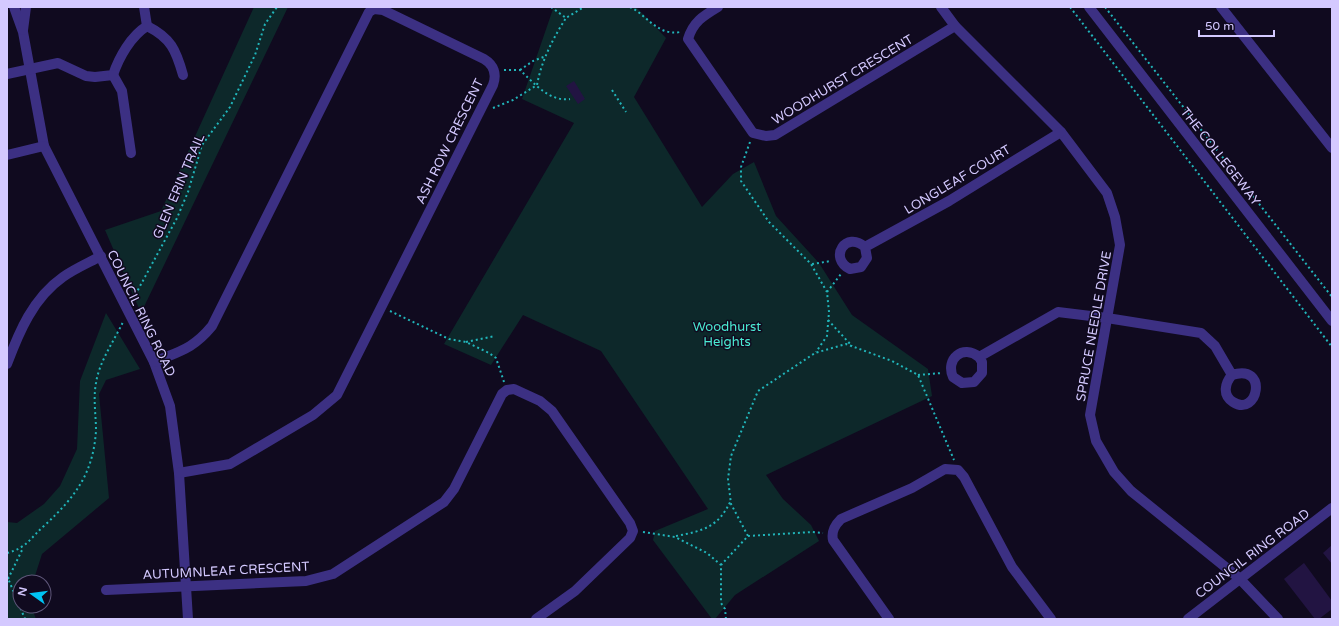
<svg xmlns="http://www.w3.org/2000/svg" width="1339" height="626" font-family="'Varela Round',sans-serif">
<style>
.green{fill:#0d282a}
.building{fill:#221442}
.lines{fill:none;stroke-linecap:round;stroke-linejoin:round}
.path{stroke:#21b5ba;stroke-width:2;stroke-dasharray:2 3;stroke-linecap:butt}
.minor{stroke:#3c3083;stroke-width:10}
.labels{text-anchor:middle;stroke-width:3;stroke-linejoin:round;paint-order:stroke}
.street-label{font-size:13px;fill:#d4c9ff;stroke:#100a1f}
.park-label{font-size:13px;fill:#4aead2;stroke:#100a1f}
</style>
<rect width="100%" height="100%" fill="#100a1f"/>
<!-- green -->
<g class="green">
<polygon points="254,7 288,7 141,313 105,230 161,211"/>
<polygon points="556,7 636,7 666,38 634,97 702,207 733,174 754,162 776,216 819,263 852,315 928,369 932,396 766,475 783,499 811,525 819,541 735,595 715,619 712,619 653,540 655,531 708,509 601,351 523,315 491,365 444,344 574,123 522,99 553,9"/>
<polygon points="106,313 140,369 106,380 99,394 109,498 42,554 33,582 20,582 20,606 31,606 36,619 7,619 7,522 17,523 44,504 60,486 77,449 80,381"/>
</g>
<!-- building -->
<g class="building">
<polygon points="574,81 585,99 578,104 566,86"/>
<polygon points="1332,545 1332,564 1323,553"/>
<polygon points="1304,563 1332,601 1332,609 1319,619 1315,619 1284,579"/>
</g>
<g class="lines">
<!-- path -->
<g class="path">
<polyline points="551,7 566,18 584,7"/>
<path d="M 630,7 C 647,15 657,36 680,32"/>
<polyline points="1070,7 1332,347"/>
<polyline points="1105,7 1332,297"/>
<path d="M 504,70 L 520,70 C 534,83 549,102 570,99"/>
<polyline points="520,70 533,61 546,56"/>
<polyline points="612,90 626,112"/>
<path d="M 493,108 L 513,100 L 537,85 C 541,62 553,38 566,18"/>
<polyline points="750,142 741,167 741,181 769,222 811,264 827,292 829,312 827,336 816,352"/>
<polyline points="812,264 831,261"/>
<polyline points="827,292 841,274"/>
<polyline points="133,299 177,218 188,192 202,145 230,107 255,55 265,24 277,7"/>
<polyline points="390,311 449,339 466,342 489,353 496,358 504,382"/>
<polyline points="828,320 852,346"/>
<polyline points="466,342 495,336"/>
<polyline points="918,375 942,373"/>
<polyline points="643,532 675,537 707,553 721,565"/>
<path d="M 676,536 C 703,531 719,527 731,500"/>
<polyline points="748,536 812,532 823,533"/>
<path d="M 7,553 C 27,548 31,537 45,525 C 75,497 93,474 96,431 C 96,415 93,399 96,383 C 99,362 114,341 123,322"/>
<polyline points="7,576 25,619"/>
<polyline points="8,579 23,548"/>
<polyline points="726,619 725,609 721,603 721,565 748,536 731,504 728,479 731,456 758,391 815,353 846,344 892,361 918,375 954,460"/>
</g>
<!-- minor -->
<g class="minor">
<polyline points="14,7 23,32 44,146 154,362 170,406 179,473 188,619"/>
<path d="M 718,7 C 703,16 693,22 688,39 L 753,133 L 766,136 L 775,135 L 955,26"/>
<polyline points="941,7 955,26 1061,132 1107,193 1115,217 1120,245 1090,415 1096,441 1114,472 1131,491 1239,578 1278,619"/>
<polyline points="1089,7 1332,321"/>
<polyline points="1221,7 1332,148"/>
<path d="M 147,26 C 171,38 176,50 183,75"/>
<polyline points="23,30 26,7"/>
<path d="M 7,74 L 58,63 L 86,76 L 95,77 L 113,75 C 119,57 131,36 147,26 L 144,7"/>
<polyline points="113,75 122,91 131,153"/>
<polyline points="7,155 44,146"/>
<path d="M 865,247 L 867,258 L 861,267 L 850,269 C 828,258 846,230 865,247 L 949,201 L 1061,132"/>
<path d="M 979,357 L 982,362 L 982,373 L 974,382 L 962,383 L 953,377 C 945,359 963,344 979,357 L 1058,312 L 1107,318 L 1201,333 L 1215,346 L 1232,375 C 1269,363 1258,418 1233,402 C 1222,395 1225,383 1232,375"/>
<path d="M 154,362 C 180,351 193,349 212,326 L 369,12 L 374,9 L 383,10 L 484,59 C 494,65 497,74 493,85 L 337,395 L 313,415 L 230,464 L 179,473"/>
<path d="M 7,364 C 19,332 33,298 63,277 C 74,269 88,263 101,256"/>
<polyline points="106,590 306,581 333,574 444,502 454,489 502,394 507,390 514,389 540,401 552,411 630,523 633,531 630,538 575,591 536,619"/>
<path d="M 889,619 L 833,540 C 831,531 835,525 841,519 L 912,488 L 945,469 L 958,470 L 964,477 L 1012,567 L 1051,619"/>
<polyline points="1188,619 1332,508"/>
</g>
</g>
<g class="labels">
<!-- street labels -->
<g class="street-label">
<text transform="translate(842 79) rotate(-31)" y="5">WOODHURST CRESCENT</text>
<text transform="translate(449 141) rotate(-64)" y="5">ASH ROW CRESCENT</text>
<text transform="translate(1221 156) rotate(52)" y="5">THE COLLEGEWAY</text>
<text transform="translate(957 179) rotate(-31)" y="5">LONGLEAF COURT</text>
<text transform="translate(178 186) rotate(-67)" y="5">GLEN ERIN TRAIL</text>
<text transform="translate(142 313) rotate(64)" y="5">COUNCIL RING ROAD</text>
<text transform="translate(1093 326) rotate(-80)" y="5">SPRUCE NEEDLE DRIVE</text>
<text transform="translate(1252 553) rotate(-37)" y="5">COUNCIL RING ROAD</text>
<text transform="translate(226 570) rotate(-3)" y="5">AUTUMNLEAF CRESCENT</text>
</g>
<!-- park labels -->
<g class="park-label">
<text x="727" y="331">Woodhurst<tspan x="727" dy="15">Heights</tspan></text>
</g>
</g>
<!-- border -->
<rect width="1339" height="626" fill="none" stroke="#d4c9ff" stroke-width="16"/>
<!-- north arrow -->
<g transform="translate(32 594) rotate(284)"><circle r="19" fill="#100a1f" stroke="#5e5679"/>
<path d="M0-3L7 15L0 10L-7 15Z" fill="#00c4f4"/>
<text y="-6" font-size="11" font-weight="bold" text-anchor="middle" fill="#d4c9ff">N</text>
</g>
<!-- scale -->
<path d="M1199 30v6h75v-6" fill="none" stroke="#d4c9ff" stroke-width="2"/>
<text x="1205" y="30" font-size="12" fill="#d4c9ff" stroke="#100a1f" stroke-width="3" paint-order="stroke">50 m</text>
</svg>
